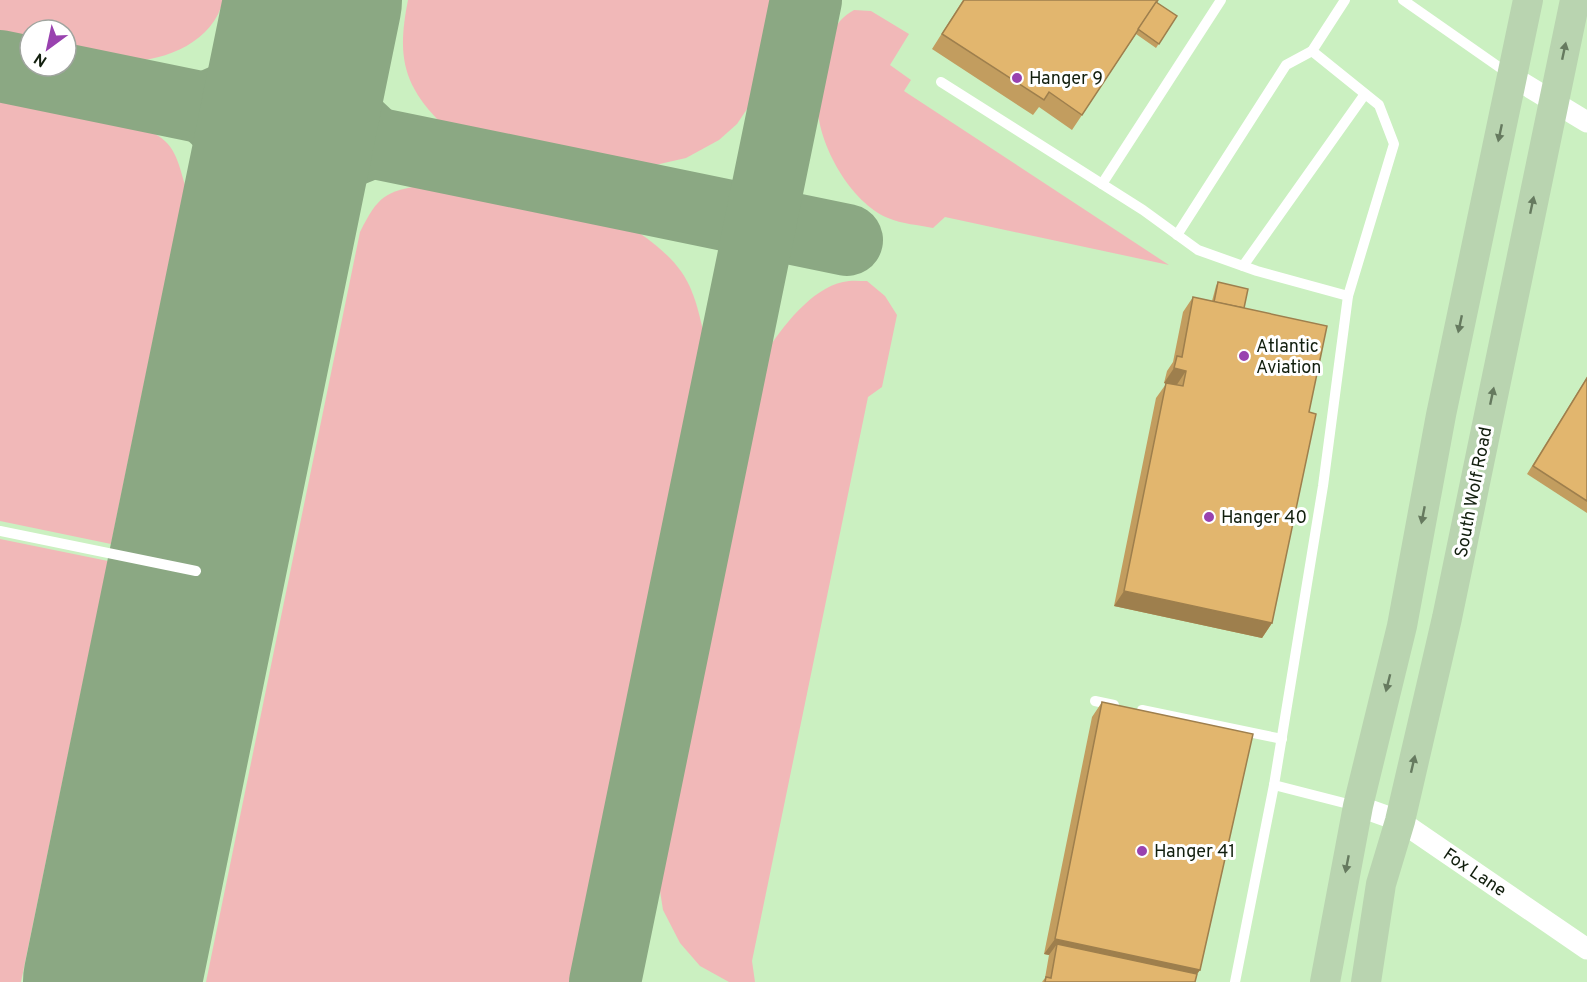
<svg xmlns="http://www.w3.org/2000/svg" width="1587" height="982" font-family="Overpass,sans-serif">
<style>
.green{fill:#f1b8b8}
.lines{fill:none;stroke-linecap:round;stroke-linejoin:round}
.taxiway{stroke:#8ba883;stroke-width:72}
.runway{stroke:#8ba883;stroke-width:178}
.lane{stroke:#fff;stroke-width:10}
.street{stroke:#fff;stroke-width:21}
.secondary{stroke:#b9d4b0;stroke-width:30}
.wall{fill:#c29d5f}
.shaded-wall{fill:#9e7f4d}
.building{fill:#e2b66e;stroke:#9e7f4d;stroke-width:1.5}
.oneway{fill:#667a5f}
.poi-dot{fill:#9942af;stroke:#fff;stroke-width:2}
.labels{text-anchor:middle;stroke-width:6;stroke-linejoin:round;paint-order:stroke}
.poi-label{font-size:18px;fill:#121f0e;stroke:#fff;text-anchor:start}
.street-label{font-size:18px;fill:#121f0e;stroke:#fff}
</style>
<rect width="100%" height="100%" fill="#cbf0c1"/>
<!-- green -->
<g class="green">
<path d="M 0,0 L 223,0 C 214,42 164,62 125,61 C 106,60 85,52 66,48 L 66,30 L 30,30 L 30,40 L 0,34 Z"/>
<path d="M 408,0 L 777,0 L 762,73 L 751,103 L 737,124 L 719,140 L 686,158 L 642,168 L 443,125 C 402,85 397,55 408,0 Z"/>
<path d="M 854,10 L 871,11 L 909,34 L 890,65 L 911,80 L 904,91 L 1169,265 L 945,217 L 933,228 C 919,225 902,224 888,218 C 849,202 813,137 818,96 C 819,85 822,74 825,64 C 830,40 831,23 854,10 Z"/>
<path d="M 0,99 L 143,128 C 174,141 176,154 185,185 L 111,544 L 0,521 Z"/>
<path d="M 425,185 L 631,227 C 686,265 693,281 706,345 L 575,982 L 206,982 L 360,232 C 378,196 385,191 425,185 Z"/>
<path d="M 867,281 L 885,296 L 897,315 L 882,387 L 868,397 L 752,961 L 755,982 L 729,982 L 700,966 L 680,943 L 663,910 L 658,878 L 765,354 C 781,328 812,288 843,282 C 851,280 859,281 867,281 Z"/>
<polygon points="0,539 108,561 21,982 0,982"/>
</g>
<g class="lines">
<!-- taxiway -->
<g class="taxiway">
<polygon points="310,18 320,71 338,109 373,142 336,157 299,183 263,243 259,183 239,140 206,108 242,92 278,67"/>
<polyline points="0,66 847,240"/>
<polyline points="605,982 806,0"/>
</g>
<!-- runway -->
<polyline class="runway" points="112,982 313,0"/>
<!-- lane -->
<g class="lane">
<polyline points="1345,0 1312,51 1379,105 1394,144 1348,296 1323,486 1274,785 1356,806"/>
<polyline points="1403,0 1509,74"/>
<polyline points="941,82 1143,210 1198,250 1257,271 1348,296"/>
<polyline points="1102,184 1221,0"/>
<polyline points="1177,235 1286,65 1312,51"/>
<polyline points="1243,266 1365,94"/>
<polyline points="0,531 196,571"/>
<polyline points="1095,701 1114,705"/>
<polyline points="1142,710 1282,739"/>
<polyline points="1235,982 1274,785"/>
</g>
<!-- street -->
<g class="street">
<polyline points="1511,76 1587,122"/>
<polyline points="1358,806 1400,821 1587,949"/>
</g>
<!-- secondary -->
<g class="secondary">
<polyline points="1325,982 1358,806 1402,626 1441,415 1528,0"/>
<polyline points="1366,982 1381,884 1400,821 1447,618 1575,0"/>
</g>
</g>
<!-- wall -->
<g class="wall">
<polygon points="963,0 1158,0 1156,2 1177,16 1156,48 1136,34 1072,130 1039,107 1033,115 932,49"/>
<polygon points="1218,282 1244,308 1309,412 1272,623 1262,638 1114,606 1156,398 1166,384 1164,383 1167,371 1173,362 1183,312 1193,297 1212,301 1216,286"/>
<polygon points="1587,377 1587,513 1527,474"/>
<polygon points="1102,702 1200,970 1197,974 1195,982 1042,982 1045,978 1049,955 1044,954 1092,717"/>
</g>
<!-- shaded-wall -->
<g class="shaded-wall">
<polygon points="1174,368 1186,371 1176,386 1164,383"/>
<polygon points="1124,591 1272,623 1262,638 1114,606"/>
<polygon points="1055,939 1200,970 1191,982 1057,944 1049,955 1044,954"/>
</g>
<!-- building -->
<g class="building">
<polygon points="964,0 1158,0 1082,115 1049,92 1044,100 942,34"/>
<polygon points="1156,2 1177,16 1159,44 1138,29"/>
<polygon points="1218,282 1248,289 1244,308 1214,302"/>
<polygon points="1193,297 1327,326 1309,412 1316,414 1272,623 1124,591 1166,383 1183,386 1186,371 1174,368 1177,356 1182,357"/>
<polygon points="1587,378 1587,501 1533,466"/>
<polygon points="1102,702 1253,734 1200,970 1055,939"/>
<polygon points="1057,944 1197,974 1195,982 1045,982 1046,977 1051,978"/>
</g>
<!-- one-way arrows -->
<defs><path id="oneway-solid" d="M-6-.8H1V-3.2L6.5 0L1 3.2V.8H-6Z" transform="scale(1.5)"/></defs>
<g class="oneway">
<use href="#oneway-solid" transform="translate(1564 51) rotate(-78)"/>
<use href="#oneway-solid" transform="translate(1500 133) rotate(102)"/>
<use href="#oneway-solid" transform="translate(1532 205) rotate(-78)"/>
<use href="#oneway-solid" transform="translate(1460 324) rotate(102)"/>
<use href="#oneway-solid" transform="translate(1492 396) rotate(-78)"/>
<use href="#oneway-solid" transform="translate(1423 515) rotate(101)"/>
<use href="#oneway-solid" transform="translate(1388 683) rotate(104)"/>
<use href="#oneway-solid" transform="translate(1413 764) rotate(-77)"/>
<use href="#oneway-solid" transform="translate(1347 864) rotate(101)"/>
</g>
<!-- markers -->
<g class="poi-dot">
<circle cx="1017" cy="78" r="6"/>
<circle cx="1244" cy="356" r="6"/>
<circle cx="1209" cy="517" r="6"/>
<circle cx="1142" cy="851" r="6"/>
</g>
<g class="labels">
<!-- poi labels -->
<g class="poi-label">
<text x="1029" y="84">Hanger 9</text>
<text x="1256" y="352">Atlantic<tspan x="1256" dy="21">Aviation</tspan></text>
<text x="1221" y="523">Hanger 40</text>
<text x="1154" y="857">Hanger 41</text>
</g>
<!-- street labels -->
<g class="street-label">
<text transform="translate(1473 492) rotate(-79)" y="6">South Wolf Road</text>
<text transform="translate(1475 872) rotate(34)" y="6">Fox Lane</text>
</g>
</g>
<!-- north arrow -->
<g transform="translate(48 48) rotate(213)"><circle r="28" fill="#ffffff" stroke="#a0a59f" stroke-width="1.5"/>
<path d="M0-4.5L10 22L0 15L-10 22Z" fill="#9942af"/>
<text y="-9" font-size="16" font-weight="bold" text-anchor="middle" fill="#121f0e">N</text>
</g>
</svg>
